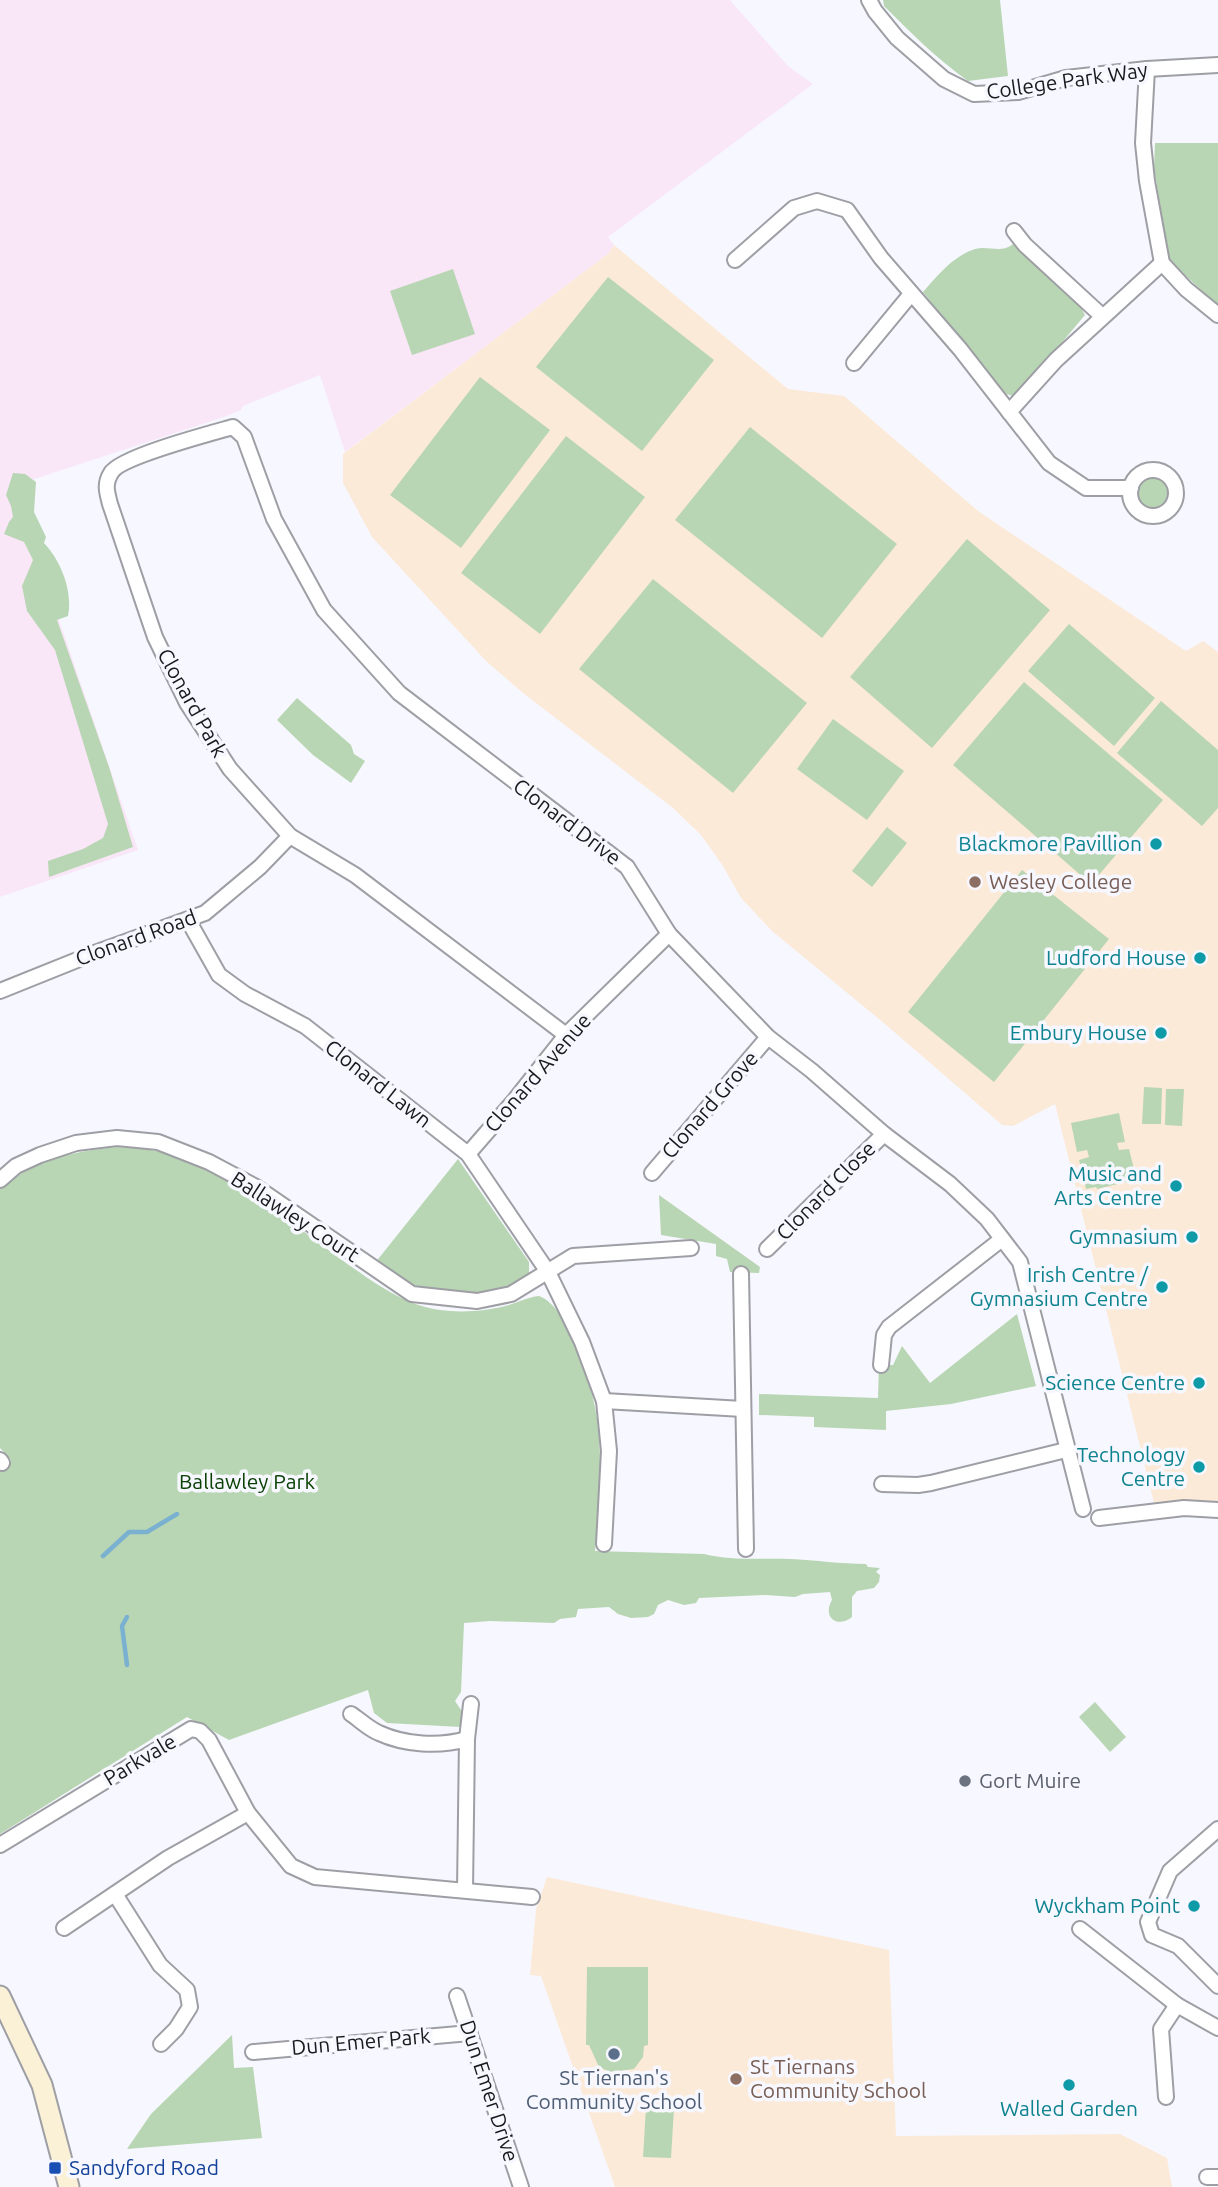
<svg xmlns="http://www.w3.org/2000/svg" width="1218" height="2187" font-family="Ubuntu,sans-serif">
<style>
.commercial{fill:#f9e7f8}
.education{fill:#fcead9}
.green{fill:#b8d6b3}
.lines{fill:none;stroke-linecap:round;stroke-linejoin:round}
.stream{stroke:#7ab0d0;stroke-width:4.5}
.minor-casing{stroke:#9e9ea5;stroke-width:18}
.secondary-casing{stroke:#9e9ea5;stroke-width:23}
.minor{stroke:#fff;stroke-width:14}
.secondary{stroke:#fbf1d6;stroke-width:19}
.culture-dot{fill:#0f9aa8;stroke:#f7f7ff;stroke-width:2.5}
.education-dot{fill:#8d6e63;stroke:#f7f7ff;stroke-width:2.5}
.worship-dot{fill:#6b7280;stroke:#f7f7ff;stroke-width:2.5}
.service-dot{fill:#5c6f8a;stroke:#f7f7ff;stroke-width:2.5}
.transit-dot{fill:#1a4fb4;stroke:#f7f7ff;stroke-width:2.5}
.labels{text-anchor:middle;stroke-width:7;stroke-linejoin:round;paint-order:stroke}
.street-label{font-size:21px;fill:#19191c;stroke:#f7f7ff}
.culture-label{font-size:21px;fill:#0d838f;stroke:#f7f7ff;text-anchor:end}
.education-label{font-size:21px;fill:#785e54;stroke:#f7f7ff;text-anchor:start}
.park-label{font-size:21px;fill:#0b4105;stroke:#f7f7ff}
.worship-label{font-size:21px;fill:#5b616d;stroke:#f7f7ff;text-anchor:start}
.service-label{font-size:21px;fill:#4e5e75;stroke:#f7f7ff}
.transit-label{font-size:21px;fill:#164399;stroke:#f7f7ff;text-anchor:start}
</style>
<rect width="100%" height="100%" fill="#f7f7ff"/>
<!-- commercial -->
<polygon class="commercial" points="0,0 730,0 788,66 813,84 608,237 614,245 609,253 345,452 320,375 243,406 241,410 227,416 13,486 138,850 0,897"/>
<!-- education -->
<g class="education">
<polygon points="614,245 788,389 844,396 978,511 1186,651 1203,641 1218,652 1218,1504 1155,1507 1055,1104 1013,1126 1002,1125 885,1024 772,931 741,898 723,866 701,835 673,808 523,693 486,661 372,537 343,483 343,454 609,253"/>
<polygon points="547,1877 889,1950 896,2136 1120,2134 1167,2158 1172,2187 615,2187 541,1976 530,1975 536,1909"/>
</g>
<!-- green -->
<g class="green">
<path d="M 883,0 L 1000,0 L 1008,76 L 968,81 C 937,59 911,33 884,6 Z"/>
<polygon points="1155,143 1218,143 1218,306 1168,259 1154,167"/>
<path d="M 1013,244 L 1076,298 L 1085,315 L 1022,390 L 1013,396 L 1003,393 L 923,292 C 938,275 953,256 975,249 C 988,245 1001,254 1013,244 Z"/>
<polygon points="453,269 475,334 412,355 390,291"/>
<polygon points="608,277 714,360 642,451 536,367"/>
<polygon points="480,377 550,430 461,548 390,495"/>
<polygon points="750,427 897,544 822,638 675,520"/>
<polygon points="566,436 645,497 540,634 461,573"/>
<path d="M 13,473 L 25,474 L 36,482 L 34,512 L 46,537 L 44,543 C 61,561 73,591 68,616 L 57,620 L 109,767 L 133,847 L 49,877 L 48,861 L 83,849 L 103,838 L 108,824 L 55,650 L 27,611 L 22,586 L 33,560 L 24,542 L 4,534 L 9,522 L 13,517 L 11,506 L 6,495 Z"/>
<circle cx="1152" cy="494" r="19"/>
<polygon points="967,539 1050,610 932,748 850,677"/>
<polygon points="653,579 807,703 733,793 579,669"/>
<polygon points="1069,624 1155,698 1114,746 1028,671"/>
<polygon points="1024,682 1163,800 1091,884 953,765"/>
<polygon points="297,698 351,745 354,754 365,761 351,783 313,755 277,720"/>
<polygon points="1161,701 1218,750 1218,808 1202,826 1117,753"/>
<polygon points="833,719 904,771 867,820 797,769"/>
<polygon points="887,827 907,843 872,887 852,871"/>
<polygon points="1022,870 1109,939 994,1082 908,1012"/>
<polygon points="1144,1087 1162,1088 1161,1124 1142,1124"/>
<polygon points="1166,1089 1184,1089 1182,1126 1165,1125"/>
<polygon points="1119,1113 1125,1142 1117,1143 1119,1150 1129,1149 1136,1177 1126,1180 1126,1182 1097,1189 1096,1187 1086,1189 1079,1160 1089,1157 1087,1150 1077,1152 1071,1123"/>
<path d="M 118,1147 C 138,1148 157,1150 176,1156 C 236,1175 295,1226 346,1263 C 375,1283 404,1305 440,1310 C 462,1313 488,1311 509,1305 C 519,1302 528,1297 539,1296 C 570,1307 593,1387 597,1418 C 603,1460 599,1509 595,1551 L 704,1554 C 732,1561 762,1558 790,1559 C 816,1560 841,1564 866,1564 L 868,1567 L 880,1568 L 876,1572 L 880,1575 L 879,1582 L 874,1588 L 857,1591 L 852,1597 L 852,1617 C 837,1629 822,1617 832,1600 L 830,1592 L 803,1594 L 795,1597 L 765,1595 L 699,1598 L 696,1603 L 684,1605 L 668,1600 L 658,1605 L 654,1614 L 648,1617 L 631,1618 L 618,1614 L 609,1607 L 578,1609 L 576,1617 L 560,1619 L 554,1623 L 490,1621 L 464,1623 L 461,1692 L 455,1701 L 463,1713 L 461,1727 L 387,1723 L 374,1713 L 368,1690 L 229,1740 L 187,1717 L 0,1834 L 0,1470 L 11,1460 L 0,1448 L 0,1189 C 34,1159 75,1151 118,1147 Z"/>
<path d="M 458,1159 L 529,1262 L 529,1276 C 503,1303 440,1294 408,1283 C 396,1279 385,1269 375,1263 Z"/>
<polygon points="659,1195 760,1267 759,1273 730,1272 727,1259 716,1256 716,1244 661,1235"/>
<polygon points="1017,1314 1036,1386 951,1404 886,1411 886,1430 814,1427 814,1417 759,1415 759,1394 878,1398 879,1365 893,1365 902,1346 930,1383"/>
<polygon points="1095,1702 1126,1737 1110,1752 1079,1717"/>
<polygon points="587,1967 648,1967 648,2045 644,2046 643,2057 634,2069 610,2072 599,2067 589,2045 586,2045"/>
<polygon points="232,2035 234,2068 253,2067 262,2138 127,2149 151,2114"/>
<polygon points="646,2108 674,2109 671,2158 643,2157"/>
</g>
<g class="lines">
<!-- stream -->
<g class="stream">
<polyline points="103,1556 129,1532 147,1532 177,1514"/>
<polyline points="127,1617 122,1626 127,1665"/>
</g>
<!-- minor casing -->
<g class="minor-casing">
<g id="minor">
<polyline points="869,0 875,11 897,38 944,79 974,94 1018,92 1066,78 1147,69 1218,65"/>
<polyline points="1147,69 1143,143 1147,181 1162,263 1186,289 1218,315"/>
<polyline points="1014,231 1025,245 1102,316"/>
<polyline points="735,260 794,208 817,201 847,210 881,258 960,349 1049,463 1086,488 1131,488"/>
<polyline points="854,363 911,294"/>
<polyline points="1009,412 1056,360 1162,263"/>
<circle cx="1153" cy="493" r="23"/>
<polyline points="188,920 219,975 245,994 305,1026 468,1154 548,1272 582,1342 604,1401 609,1451 604,1544"/>
<polyline points="0,991 92,954 205,913 260,867 290,836"/>
<path d="M 566,1035 L 355,875 L 290,836 L 230,769 L 187,703 L 155,637 L 110,504 C 107,492 104,484 111,473 C 120,457 212,433 233,427 L 244,437 L 274,519 L 324,610 L 399,693 L 627,867 L 669,934 L 768,1037 L 812,1071 L 884,1134 L 950,1184 L 987,1219 L 1020,1262 L 1083,1509"/>
<polyline points="468,1154 514,1101 566,1035 669,934"/>
<polyline points="652,1173 768,1037"/>
<polyline points="0,1180 16,1166 40,1155 76,1143 117,1138 158,1142 209,1162 256,1187 412,1294 477,1301 511,1294 573,1256 691,1248"/>
<polyline points="767,1249 884,1134"/>
<polyline points="741,1274 746,1549"/>
<polyline points="881,1365 884,1335 889,1327 1002,1239"/>
<polyline points="604,1401 743,1409"/>
<polyline points="0,1460 2,1463"/>
<polyline points="882,1484 918,1485 931,1483 1066,1450"/>
<polyline points="1099,1518 1184,1508 1218,1510"/>
<path d="M 351,1714 C 360,1720 369,1729 379,1733 C 405,1745 439,1747 467,1739"/>
<polyline points="1218,1829 1170,1871 1148,1922 1152,1935 1178,1946 1218,1986"/>
<polyline points="0,1845 191,1729 200,1731 209,1740 248,1813 291,1866 315,1877 532,1897"/>
<polyline points="465,1890 467,1739 471,1704"/>
<polyline points="115,1894 160,1965 187,1990 190,2007 176,2029 161,2044"/>
<polyline points="64,1928 168,1858 248,1813"/>
<polyline points="1080,1929 1177,2005 1218,2028"/>
<polyline points="457,1996 521,2187"/>
<polyline points="253,2052 470,2033"/>
<polyline points="1166,2097 1161,2029 1177,2005"/>
<polyline points="1207,2177 1218,2177"/>
</g>
</g>
<!-- secondary casing -->
<g class="secondary-casing">
<polyline id="secondary" points="0,1996 42,2085 69,2187"/>
</g>
<!-- minor -->
<use href="#minor" class="minor"/>
<!-- secondary -->
<use href="#secondary" class="secondary"/>
</g>
<!-- markers -->
<g class="culture-dot">
<circle cx="1156" cy="844" r="7"/>
<circle cx="1200" cy="958" r="7"/>
<circle cx="1161" cy="1033" r="7"/>
<circle cx="1176" cy="1186" r="7"/>
<circle cx="1192" cy="1237" r="7"/>
<circle cx="1162" cy="1287" r="7"/>
<circle cx="1199" cy="1383" r="7"/>
<circle cx="1199" cy="1467" r="7"/>
<circle cx="1194" cy="1906" r="7"/>
<circle cx="1069" cy="2085" r="7"/>
</g>
<g class="education-dot">
<circle cx="975" cy="882" r="7"/>
<circle cx="736" cy="2079" r="7"/>
</g>
<circle class="worship-dot" cx="965" cy="1781" r="7"/>
<circle class="service-dot" cx="614" cy="2054" r="7"/>
<rect class="transit-dot" x="48" y="2161" width="14" height="14" rx="3.5"/>
<g class="labels">
<!-- street labels -->
<g class="street-label">
<text transform="translate(1067 81) rotate(-8)" y="7">College Park Way</text>
<text transform="translate(192 703) rotate(61)" y="7">Clonard Park</text>
<text transform="translate(567 822) rotate(37)" y="7">Clonard Drive</text>
<text transform="translate(136 938) rotate(-20)" y="7">Clonard Road</text>
<text transform="translate(538 1073) rotate(-49)" y="7">Clonard Avenue</text>
<text transform="translate(378 1084) rotate(38)" y="7">Clonard Lawn</text>
<text transform="translate(710 1105) rotate(-49)" y="7">Clonard Grove</text>
<text transform="translate(826 1191) rotate(-45)" y="7">Clonard Close</text>
<text transform="translate(295 1217) rotate(33)" y="7">Ballawley Court</text>
<text transform="translate(140 1760) rotate(-31)" y="7">Parkvale</text>
<text transform="translate(361 2042) rotate(-5)" y="7">Dun Emer Park</text>
<text transform="translate(489 2091) rotate(72)" y="7">Dun Emer Drive</text>
</g>
<!-- culture labels -->
<g class="culture-label">
<text x="1142" y="851">Blackmore Pavillion</text>
<text x="1186" y="965">Ludford House</text>
<text x="1147" y="1040">Embury House</text>
<text x="1162" y="1181">Music and<tspan x="1162" dy="24">Arts Centre</tspan></text>
<text x="1178" y="1244">Gymnasium</text>
<text x="1148" y="1282">Irish Centre /<tspan x="1148" dy="24">Gymnasium Centre</tspan></text>
<text x="1185" y="1390">Science Centre</text>
<text x="1185" y="1462">Technology<tspan x="1185" dy="24">Centre</tspan></text>
<text x="1180" y="1913">Wyckham Point</text>
<text x="1069" y="2116" text-anchor="middle">Walled Garden</text>
</g>
<!-- education labels -->
<g class="education-label">
<text x="989" y="889">Wesley College</text>
<text x="750" y="2074">St Tiernans<tspan x="750" dy="24">Community School</tspan></text>
</g>
<!-- park labels -->
<g class="park-label">
<text x="247" y="1489">Ballawley Park</text>
</g>
<!-- worship labels -->
<g class="worship-label">
<text x="979" y="1788">Gort Muire</text>
</g>
<!-- service labels -->
<g class="service-label">
<text x="614" y="2085">St Tiernan's<tspan x="614" dy="24">Community School</tspan></text>
</g>
<!-- transit labels -->
<g class="transit-label">
<text x="69" y="2175">Sandyford Road</text>
</g>
</g>
</svg>
